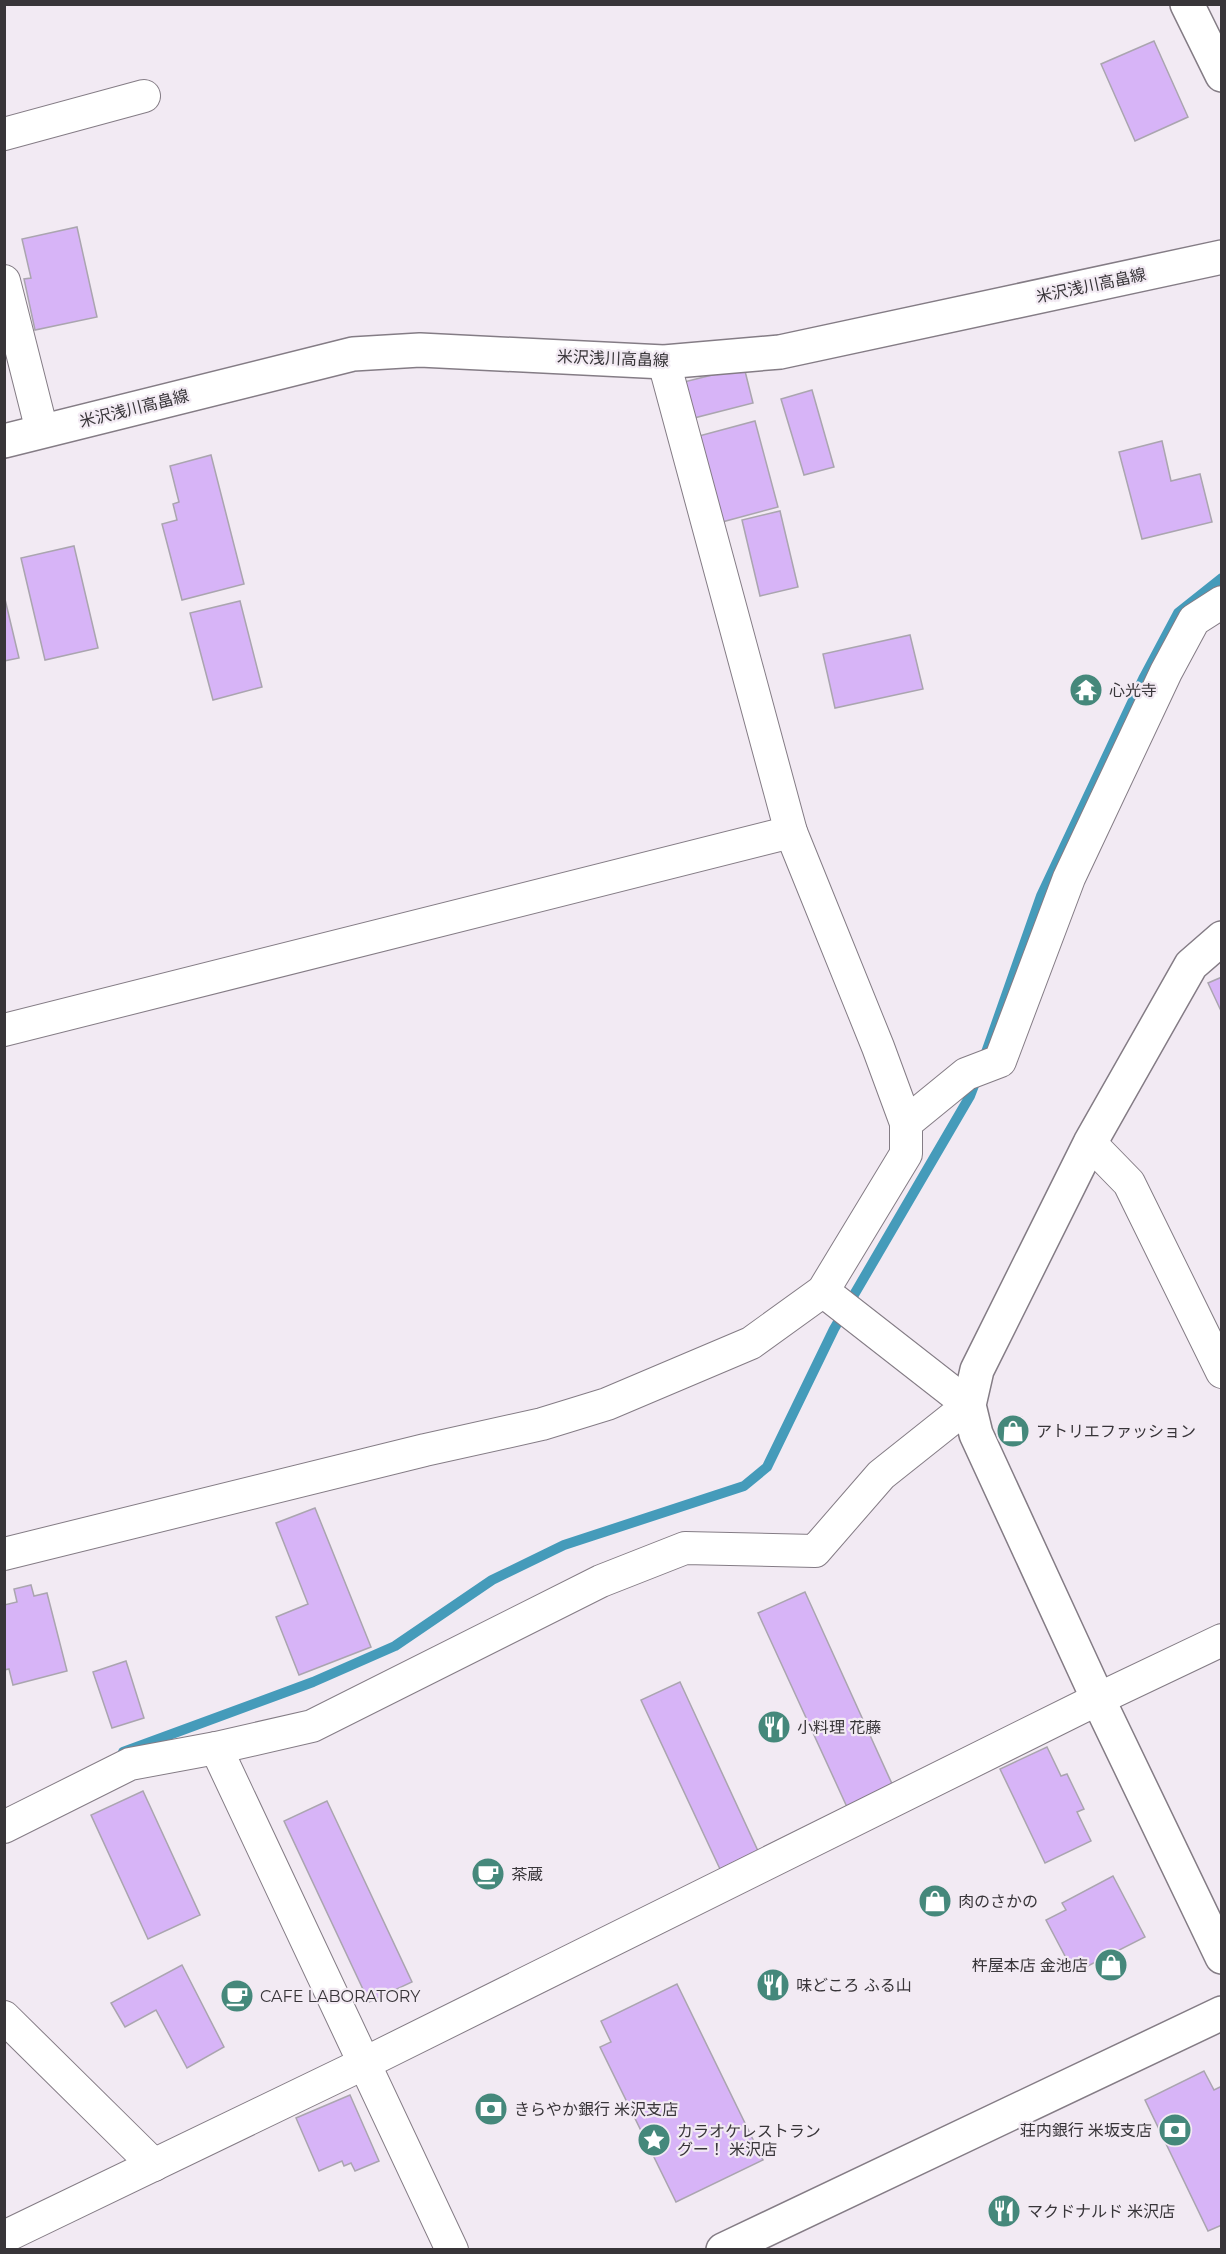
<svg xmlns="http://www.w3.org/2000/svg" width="1226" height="2254" font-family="Montserrat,'Noto Sans JP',sans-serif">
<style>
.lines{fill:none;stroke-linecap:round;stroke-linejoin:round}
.stream{stroke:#459bba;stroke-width:10}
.building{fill:#d7b4f7;stroke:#aaa5af;stroke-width:1.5}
.street-casing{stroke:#847c85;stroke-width:34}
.secondary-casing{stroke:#847c85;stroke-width:36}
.street{stroke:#fff;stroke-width:32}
.secondary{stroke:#fff;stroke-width:33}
.labels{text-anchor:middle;stroke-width:4.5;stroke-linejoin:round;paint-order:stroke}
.street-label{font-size:16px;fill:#383539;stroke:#f2eaf3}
.poi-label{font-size:16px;fill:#383539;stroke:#f2eaf3;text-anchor:start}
</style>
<rect width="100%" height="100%" fill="#f2eaf3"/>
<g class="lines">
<!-- stream -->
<g class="stream">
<polyline points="983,1061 1041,896 1144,677 1178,613 1222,578"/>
<polyline points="123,1752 313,1682 395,1646 492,1580 564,1545 744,1486 767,1467 834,1329 970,1096 978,1075"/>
</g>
</g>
<!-- building -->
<g class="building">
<polygon points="1154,41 1188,117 1135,141 1101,64"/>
<polygon points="77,227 97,317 35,330 24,279 31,278 22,239"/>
<polygon points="744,367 753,403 694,418 684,382"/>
<polygon points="812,390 834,467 804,475 781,399"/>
<polygon points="755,421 778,507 722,522 699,436"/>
<polygon points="1162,441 1171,481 1200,474 1212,522 1142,539 1119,452"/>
<polygon points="211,455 244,584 182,600 162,524 177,520 173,504 179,502 170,466"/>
<polygon points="780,511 798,587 760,596 742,520"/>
<polygon points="74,546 98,648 45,660 21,558"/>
<polygon points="4,595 19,658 4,661"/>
<polygon points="240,601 262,687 213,700 190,613"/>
<polygon points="910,635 923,689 835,708 823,654"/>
<polygon points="1222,977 1222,1013 1208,983"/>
<polygon points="315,1508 371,1647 299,1675 276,1617 308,1604 276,1523"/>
<polygon points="31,1585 34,1596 47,1593 67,1671 13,1685 9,1669 4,1670 4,1605 17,1602 14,1589"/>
<polygon points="805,1592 893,1786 847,1807 758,1613"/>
<polygon points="126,1661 144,1718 112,1728 93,1672"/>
<polygon points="680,1682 758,1851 720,1869 641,1700"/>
<polygon points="1047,1747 1061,1776 1067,1774 1084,1809 1077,1812 1091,1841 1045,1863 1000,1769"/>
<polygon points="143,1791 200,1915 148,1939 91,1815"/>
<polygon points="327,1801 412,1982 369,2002 284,1821"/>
<polygon points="1113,1876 1145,1937 1074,1973 1046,1920 1066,1910 1062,1903"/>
<polygon points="182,1965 224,2047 187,2068 156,2010 125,2027 111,2003"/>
<polygon points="677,1984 763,2160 676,2202 600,2047 611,2042 601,2021"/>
<polygon points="1204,2071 1214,2090 1222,2086 1222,2225 1208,2231 1145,2100"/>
<polygon points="350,2095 379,2161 355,2171 351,2163 344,2166 342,2161 319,2171 296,2118"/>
</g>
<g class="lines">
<!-- street casing -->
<g class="street-casing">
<g id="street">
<polyline points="4,134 144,96"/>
<polyline points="4,281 42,431"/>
<polyline points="4,1030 791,832"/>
<polyline points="906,1123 966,1074 1000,1061 1069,878 1166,672 1194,620 1222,602"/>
<polyline points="1090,1143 1129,1183 1222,1372"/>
<polyline points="4,1554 425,1450 542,1424 607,1404 751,1343 823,1291 906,1154 906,1123 878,1047 791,832 664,362"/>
<polyline points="216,1748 452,2250"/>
<polyline points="4,1827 130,1764 216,1748 312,1726 601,1581 685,1548 815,1551 881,1475 969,1405 823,1291"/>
<polyline points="4,2017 154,2165"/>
<polyline points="4,2237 365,2063 1098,1699 1222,1640"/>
</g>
</g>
<!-- secondary casing -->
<g class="secondary-casing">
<g id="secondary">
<polyline points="1187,4 1222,75"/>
<polyline points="4,441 353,354 420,350 664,362 780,352 1222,257"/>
<polyline points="1222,938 1191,965 1090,1143 977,1370 969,1405 976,1434 1098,1699 1222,1957"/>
<polyline points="723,2250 1222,2013"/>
</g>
</g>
<!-- street -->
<use href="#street" class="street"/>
<!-- secondary -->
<use href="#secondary" class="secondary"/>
</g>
<!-- icons -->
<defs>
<g id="temple-disc" transform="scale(1.725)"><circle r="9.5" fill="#45887b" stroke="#f2eaf3"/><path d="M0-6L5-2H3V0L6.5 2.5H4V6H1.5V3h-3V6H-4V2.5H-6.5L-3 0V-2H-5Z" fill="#fff"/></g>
<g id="shop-disc" transform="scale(1.725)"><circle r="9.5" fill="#45887b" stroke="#f2eaf3"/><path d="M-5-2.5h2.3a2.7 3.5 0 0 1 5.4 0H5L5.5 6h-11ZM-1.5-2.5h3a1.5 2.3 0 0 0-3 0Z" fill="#fff"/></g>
<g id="restaurant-disc" transform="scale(1.725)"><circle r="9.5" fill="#45887b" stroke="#f2eaf3"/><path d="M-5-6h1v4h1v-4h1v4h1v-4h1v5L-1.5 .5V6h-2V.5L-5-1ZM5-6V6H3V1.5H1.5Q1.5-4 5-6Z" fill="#fff"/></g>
<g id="cafe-disc" transform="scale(1.725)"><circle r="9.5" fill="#45887b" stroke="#f2eaf3"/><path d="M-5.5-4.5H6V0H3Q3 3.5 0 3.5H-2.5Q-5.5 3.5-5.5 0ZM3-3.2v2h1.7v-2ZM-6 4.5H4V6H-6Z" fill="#fff"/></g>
<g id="bank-disc" transform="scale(1.725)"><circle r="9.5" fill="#45887b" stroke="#f2eaf3"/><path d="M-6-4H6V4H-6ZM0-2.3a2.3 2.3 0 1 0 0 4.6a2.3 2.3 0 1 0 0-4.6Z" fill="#fff"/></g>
<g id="sight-disc" transform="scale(1.725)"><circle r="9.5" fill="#45887b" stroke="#f2eaf3"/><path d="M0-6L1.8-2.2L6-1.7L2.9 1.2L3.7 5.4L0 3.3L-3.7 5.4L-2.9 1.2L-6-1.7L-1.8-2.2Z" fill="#fff"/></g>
</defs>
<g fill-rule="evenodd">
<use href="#temple-disc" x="1086" y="690"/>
<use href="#shop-disc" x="1013" y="1431"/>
<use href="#restaurant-disc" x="774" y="1727"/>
<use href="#cafe-disc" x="488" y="1874"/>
<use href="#shop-disc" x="935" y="1901"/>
<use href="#shop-disc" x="1111" y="1965"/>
<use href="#restaurant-disc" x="773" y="1985"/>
<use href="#cafe-disc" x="237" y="1996"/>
<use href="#bank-disc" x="491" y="2109"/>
<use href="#bank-disc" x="1175" y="2130"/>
<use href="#sight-disc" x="654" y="2140"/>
<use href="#restaurant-disc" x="1004" y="2211"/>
</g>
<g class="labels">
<!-- street labels -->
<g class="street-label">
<text transform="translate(1091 285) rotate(-12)" y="6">米沢浅川高畠線</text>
<text transform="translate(613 358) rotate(2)" y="6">米沢浅川高畠線</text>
<text transform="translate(134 408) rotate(-14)" y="6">米沢浅川高畠線</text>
</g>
<!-- poi labels -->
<g class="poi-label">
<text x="1109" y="696">心光寺</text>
<text x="1036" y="1437">アトリエファッション</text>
<text x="797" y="1733">小料理 花藤</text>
<text x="511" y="1880">茶蔵</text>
<text x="958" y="1907">肉のさかの</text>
<text x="1088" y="1971" text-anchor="end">杵屋本店 金池店</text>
<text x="796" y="1991">味どころ ふる山</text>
<text x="260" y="2002">CAFE LABORATORY</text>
<text x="514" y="2115">きらやか銀行 米沢支店</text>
<text x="1152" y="2136" text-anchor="end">荘内銀行 米坂支店</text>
<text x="677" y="2137">カラオケレストラン<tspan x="677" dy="18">グー！ 米沢店</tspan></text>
<text x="1027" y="2217">マクドナルド 米沢店</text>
</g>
</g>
<!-- border -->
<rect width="1226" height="2254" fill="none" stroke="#383539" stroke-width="12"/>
</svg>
